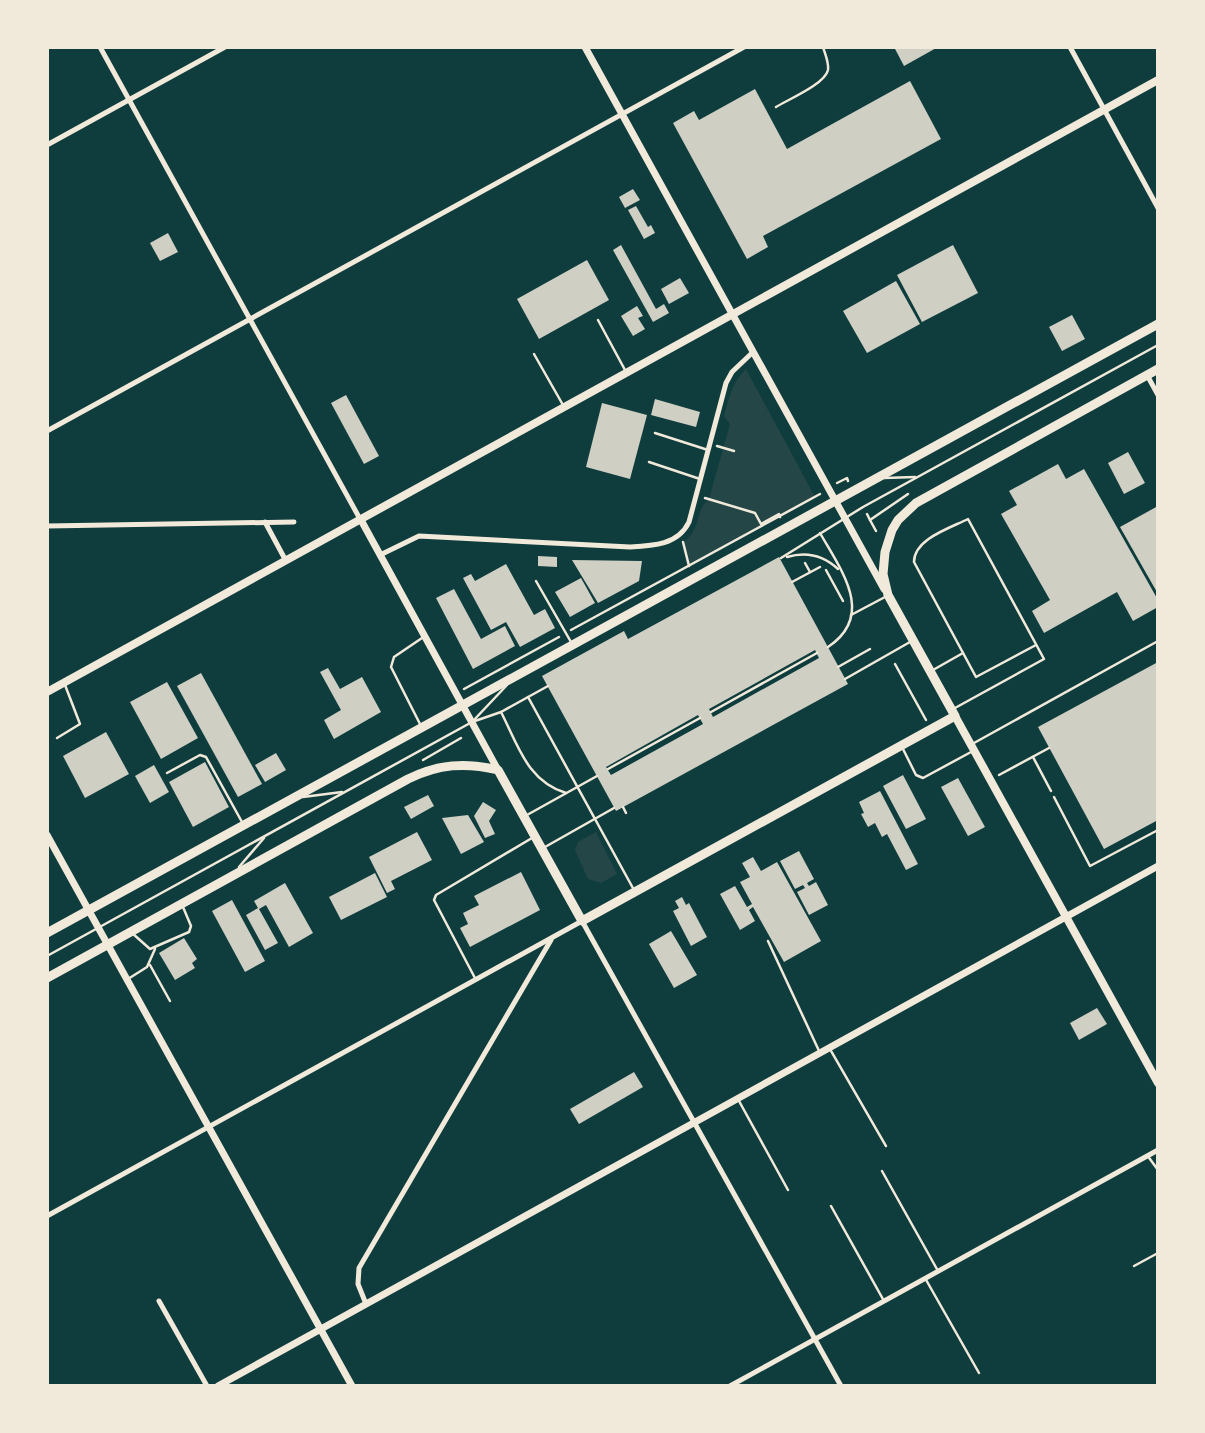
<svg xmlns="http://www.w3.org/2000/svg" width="1205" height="1433" font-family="'Fira Sans Condensed',sans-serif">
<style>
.green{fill:#244646}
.building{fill:#cfcfc3;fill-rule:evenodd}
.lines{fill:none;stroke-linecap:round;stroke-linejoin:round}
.path{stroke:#f1e9da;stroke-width:2.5}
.service{stroke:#f1e9da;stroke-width:2.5}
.minor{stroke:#f1e9da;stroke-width:5}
.tertiary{stroke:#f1e9da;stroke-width:7}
.secondary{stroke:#f1e9da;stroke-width:8}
.primary{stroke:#f1e9da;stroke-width:9}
</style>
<rect width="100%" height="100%" fill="#0f3d3e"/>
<!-- green -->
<g class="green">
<path d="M 746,369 L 815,497 L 689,566 L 683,543 C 702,528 695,510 709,499 L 730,424 L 724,416 C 729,398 732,382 746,369 Z"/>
<polygon points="596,832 617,874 601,883 588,879 575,850 578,842"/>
</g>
<!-- building -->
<g class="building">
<polygon points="894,47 938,47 904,66"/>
<polygon points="910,81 941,139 763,236 768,247 747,259 673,123 694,111 699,120 755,89 787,149"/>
<polygon points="633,189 640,200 625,208 619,197"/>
<polygon points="636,206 648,227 651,225 655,233 644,239 628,210"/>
<polygon points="168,233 178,252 160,261 150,243"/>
<polygon points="621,245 656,309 664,304 669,313 653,322 613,250"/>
<polygon points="953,245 978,293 922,322 897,275"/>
<polygon points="587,260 609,300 539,339 517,299"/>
<polygon points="680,278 689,293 669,304 661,289"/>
<polygon points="896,281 920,324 867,353 843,311"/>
<polygon points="637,306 643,316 638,318 645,329 633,336 621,316"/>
<polygon points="1072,315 1085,339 1062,351 1049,327"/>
<polygon points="346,395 379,456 364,464 331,403"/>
<polygon points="655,399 700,412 696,427 651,415"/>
<polygon points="602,403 647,415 630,479 586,467"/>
<polygon points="1128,452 1145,483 1124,494 1108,463"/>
<polygon points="1058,464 1066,479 1084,469 1158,600 1158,607 1133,621 1117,592 1044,633 1032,611 1050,600 1001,514 1017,505 1009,491"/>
<polygon points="1158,506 1158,594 1120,527"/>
<polygon points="538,556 557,557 557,567 538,566"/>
<path d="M 779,557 L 848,684 L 616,811 L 542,676 L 624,631 L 628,639 ZM 815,650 L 819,658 L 713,717 L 709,709 ZM 698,715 L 703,724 L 611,775 L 606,767 Z"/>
<polygon points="572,560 642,561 639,581 598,603"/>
<polygon points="506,564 534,615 545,609 555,628 520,647 506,622 491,630 463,578 471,574 475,581"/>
<polygon points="581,578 595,603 570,617 555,592"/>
<polygon points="454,589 481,639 505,626 515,646 473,669 436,598"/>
<polygon points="1158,662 1158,820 1104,849 1038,727"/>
<polygon points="328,668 340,689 362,677 381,712 334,739 324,720 341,710 320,672"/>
<polygon points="201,673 262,784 238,797 177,686"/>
<polygon points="167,682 198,738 161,759 130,702"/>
<polygon points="106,732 129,774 85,798 63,756"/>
<polygon points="276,753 286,770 265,782 255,765"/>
<polygon points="205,762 229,807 193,827 169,782"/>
<polygon points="154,765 169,792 150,803 135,776"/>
<polygon points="903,775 926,819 906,829 883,786"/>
<polygon points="958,778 985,827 968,836 941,787"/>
<polygon points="880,791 918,864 906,870 887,834 882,837 875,823 868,827 861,814 864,813 859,802"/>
<polygon points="428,795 434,806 411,819 404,807"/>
<polygon points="483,802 496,810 489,821 495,834 485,838 474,816"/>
<polygon points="468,815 484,842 461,854 442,818"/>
<polygon points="417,832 432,860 391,881 395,889 387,893 369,857"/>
<polygon points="799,851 814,879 807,883 809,886 816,882 828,905 809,915 797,892 805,888 803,885 795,889 780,861"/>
<polygon points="753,857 761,871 777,862 821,941 784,962 753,907 749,910 755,921 740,930 720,894 735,886 747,907 752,904 740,882 750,877 742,863"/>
<polygon points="521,872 540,910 470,947 460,928 468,924 463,913 479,905 474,896"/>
<polygon points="375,873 387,897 341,920 329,897"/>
<polygon points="285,883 313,933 289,947 266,905 259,909 278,943 265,950 246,915 258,908 254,901"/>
<polygon points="682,897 686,905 689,903 707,937 691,946 673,911 679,908 675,901"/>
<polygon points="232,900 265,961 245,972 212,911"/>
<polygon points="671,931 697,975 674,988 649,944"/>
<polygon points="184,938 197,959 192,963 195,968 175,980 159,953"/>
<polygon points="1097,1008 1107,1024 1079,1040 1070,1023"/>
<polygon points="634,1072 643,1087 579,1124 570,1109"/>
</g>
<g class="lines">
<!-- path -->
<g class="path">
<polyline points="717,446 734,451"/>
<polyline points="837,483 847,478 848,481"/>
<polyline points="705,498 755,513 761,524 779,514 780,517"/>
<polyline points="867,514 870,520 908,494"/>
<polyline points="870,520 876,531"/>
<polyline points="683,542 689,566"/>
<polyline points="805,563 810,572"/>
<polyline points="826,570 843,601"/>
<polyline points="792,582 820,567"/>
<polyline points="571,630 820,494"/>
<polyline points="895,664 926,720"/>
<polyline points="838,667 870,649"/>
<polyline points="464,689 559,637"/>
<polyline points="1033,757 1051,791"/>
<polyline points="423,760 461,738"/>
<polyline points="999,775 1049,748"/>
<polyline points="623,807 626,813"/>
</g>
<!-- service -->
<g class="service">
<path d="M 776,107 C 789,99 825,84 828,70 C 829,62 825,54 823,47"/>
<polyline points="598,320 625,370"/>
<polyline points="534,354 563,405"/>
<polyline points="655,433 708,450"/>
<polyline points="649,462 700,479"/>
<polyline points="884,478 915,477"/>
<path d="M 820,533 C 841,570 876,615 828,647"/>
<path d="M 787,557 C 807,551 823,555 838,569"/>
<polyline points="781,558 863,507 1158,345"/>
<polyline points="536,581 571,642"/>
<polyline points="851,615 885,597"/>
<polyline points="933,670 963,653"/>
<polyline points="845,679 910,642"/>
<polyline points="528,697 634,890"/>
<path d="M 955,708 L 1044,659 C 1018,612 993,565 968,519 C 950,528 914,539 914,562 L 976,677 L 1036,645"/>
<path d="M 501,712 C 518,745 527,781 566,793"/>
<polyline points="711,712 817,653"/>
<polyline points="473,721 507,685"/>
<polyline points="420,724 391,667 394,657 422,638"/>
<polyline points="57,738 80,724 65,685"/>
<polyline points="974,743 1158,641"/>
<polyline points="903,749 916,775 923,778 971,752"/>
<polyline points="608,769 700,718"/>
<polyline points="167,773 200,755 206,757 242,822"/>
<polyline points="303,797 342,792"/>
<polyline points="1054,797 1090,866 1158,830"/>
<polyline points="527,815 597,776"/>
<polyline points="545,847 614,808"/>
<polyline points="239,867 264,838"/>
<polyline points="132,933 150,949 189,932 191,926 183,907"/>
<polyline points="768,941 820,1053"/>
<polyline points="47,956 472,722 501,712 548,686"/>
<polyline points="150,965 170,1001"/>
<polyline points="128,979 147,967 155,949"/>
<polyline points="476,980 434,900 436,895 532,838"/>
<polyline points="830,1049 886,1146"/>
<polyline points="739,1101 788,1190"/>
<polyline points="1147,1155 1158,1170"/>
<polyline points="882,1171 938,1271"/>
<polyline points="831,1206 884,1301"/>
<polyline points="1134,1266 1158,1253"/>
<polyline points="925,1278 979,1373"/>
</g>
<!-- minor -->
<g class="minor">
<polyline points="100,47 360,519"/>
<polyline points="1070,47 1158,208"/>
<polyline points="47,145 225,47"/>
<polyline points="1147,375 1158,395"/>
<polyline points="47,431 744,47"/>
<polyline points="265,522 286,561"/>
<polyline points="47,526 294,522"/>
<path d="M 380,555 L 419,536 L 630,547 C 653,546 678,545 689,522 L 726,383 L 732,372 L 753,352"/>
<polyline points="47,1216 582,921 841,1386"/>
<polyline points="159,1301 207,1386"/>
<polyline points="366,1304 358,1284 359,1268 551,940"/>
<polyline points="730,1386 1158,1150"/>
</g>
<!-- tertiary -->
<g class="tertiary">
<polyline points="585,47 884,589"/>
<polyline points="361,520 498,770"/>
<polyline points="47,835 352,1386"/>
<polyline points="218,1386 1158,866"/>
</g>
<!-- secondary -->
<g class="secondary">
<polyline points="47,692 1158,80"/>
<polyline points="955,716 1158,1083"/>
</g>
<!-- primary -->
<g class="primary">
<polyline points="47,933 1158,324"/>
<path d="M 47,978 L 408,779 C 439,764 465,762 498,770 L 582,921 L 955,716 L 888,595 L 883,574 L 885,552 L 892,530 L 898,520 L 916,503 L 1158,369"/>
</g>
</g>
<!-- border -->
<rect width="1205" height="1433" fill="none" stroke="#f1e9da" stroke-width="98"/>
</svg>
